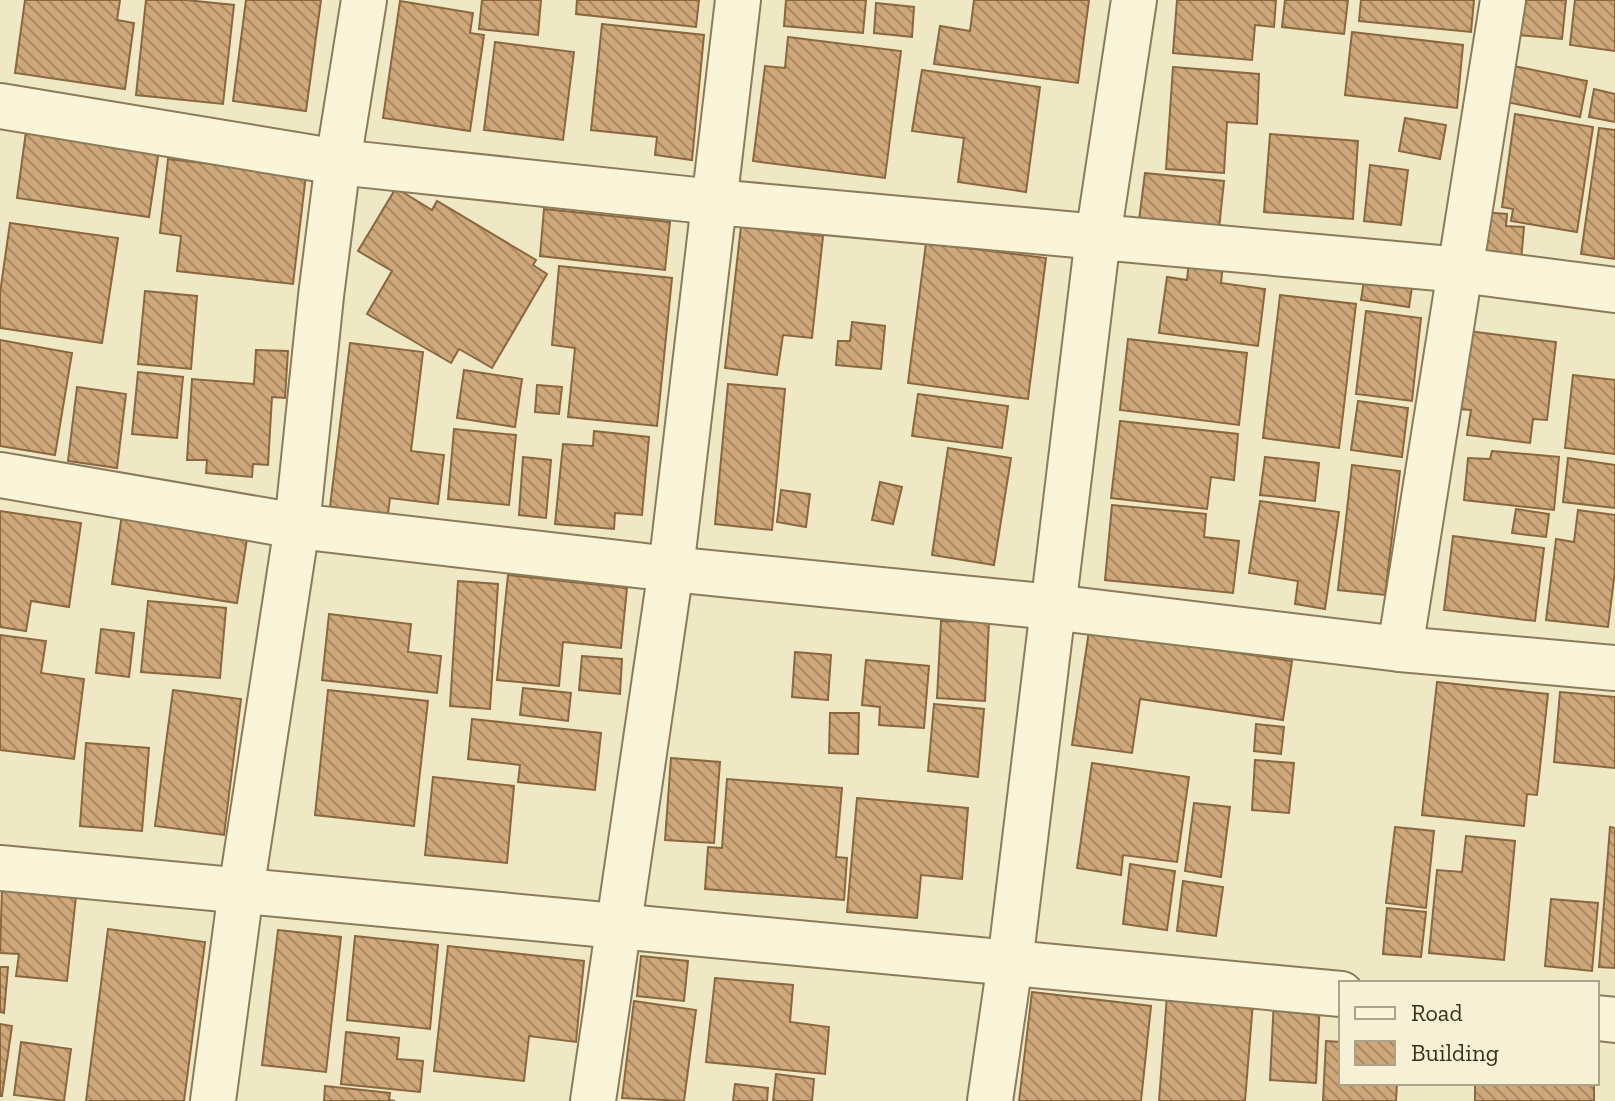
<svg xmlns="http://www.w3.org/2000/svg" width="1615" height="1101" font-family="'Zilla Slab',serif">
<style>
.building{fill:url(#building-back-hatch);stroke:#8b673f;stroke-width:2}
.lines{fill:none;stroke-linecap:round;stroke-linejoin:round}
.street-casing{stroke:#8b7b5a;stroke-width:48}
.street{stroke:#faf4d8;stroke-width:44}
</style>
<defs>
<pattern id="building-back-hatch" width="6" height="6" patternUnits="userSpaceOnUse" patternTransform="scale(2)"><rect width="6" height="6" fill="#cea87a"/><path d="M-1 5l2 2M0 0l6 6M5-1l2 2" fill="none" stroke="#a88963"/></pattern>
</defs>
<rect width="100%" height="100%" fill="#efe8c5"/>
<!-- building -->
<g class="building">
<polygon points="25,0 120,0 117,20 134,23 125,89 15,73"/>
<polygon points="146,0 186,0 234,5 223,104 136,95"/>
<polygon points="246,0 321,0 306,111 233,101"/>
<polygon points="482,0 541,0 538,35 479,29"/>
<polygon points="577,0 699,0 696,27 576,14"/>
<polygon points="786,0 866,0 863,33 784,26"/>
<polygon points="974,0 1089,0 1078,83 934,64 940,26 970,31"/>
<polygon points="1177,0 1276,0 1274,27 1255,25 1252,60 1173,53"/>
<polygon points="1285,0 1348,0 1344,34 1282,27"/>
<polygon points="1361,0 1474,0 1471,32 1359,21"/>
<polygon points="1512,0 1566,0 1562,39 1508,34"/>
<polygon points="1575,0 1615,0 1615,51 1570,45"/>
<polygon points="400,1 473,13 470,33 484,35 470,131 383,118"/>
<polygon points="876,3 914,7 912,37 874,33"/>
<polygon points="602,24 704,35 692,160 655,155 657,137 591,130"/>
<polygon points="1352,32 1463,45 1457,108 1345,95"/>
<polygon points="788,37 901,51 885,178 753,161 765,66 785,68"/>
<polygon points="495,42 574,52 563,140 484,130"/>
<polygon points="1509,65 1587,81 1580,117 1502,101"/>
<polygon points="1173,67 1259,74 1257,124 1227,122 1224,173 1166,169"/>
<polygon points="922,70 1040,87 1026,192 958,182 964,138 912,131"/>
<polygon points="1594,89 1615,94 1615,122 1589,117"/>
<polygon points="1515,114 1593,127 1577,232 1511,221 1513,209 1502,207"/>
<polygon points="1405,118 1446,125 1440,159 1399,151"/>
<polygon points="27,124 160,143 149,217 17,198"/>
<polygon points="1599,128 1615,130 1615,259 1581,254"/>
<polygon points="1270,134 1358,141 1353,219 1264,212"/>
<polygon points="168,159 306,175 293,284 177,271 181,236 160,233"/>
<polygon points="1370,165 1408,170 1401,225 1364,221"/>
<polygon points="1145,173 1224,181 1219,229 1139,220"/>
<polygon points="396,188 432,210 437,201 536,260 533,265 547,274 492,368 459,349 451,363 367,314 392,271 358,251"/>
<polygon points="544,209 670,222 665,270 540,256"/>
<polygon points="1482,212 1507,214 1506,226 1524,227 1521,261 1478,257"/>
<polygon points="10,223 118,238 102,343 0,328 0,293"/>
<polygon points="741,226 823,236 812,338 783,335 777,375 725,368"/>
<polygon points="926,243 1046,258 1028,399 908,383"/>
<polygon points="1189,261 1223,265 1221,283 1265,289 1258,346 1159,333 1167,277 1187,280"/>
<polygon points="559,266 672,278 657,426 568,417 575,348 552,345"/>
<polygon points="1365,274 1413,280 1409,307 1361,300"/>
<polygon points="145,291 197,296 191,369 138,364"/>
<polygon points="1280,295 1356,304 1339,448 1263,438"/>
<polygon points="1366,311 1421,318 1412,401 1356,394"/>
<polygon points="852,322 885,326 881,369 836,365 838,341 850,341"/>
<polygon points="1468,331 1556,342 1547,420 1533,419 1530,443 1467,435 1471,410 1458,409"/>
<polygon points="1128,339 1247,353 1239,425 1120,410"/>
<polygon points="0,340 72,353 55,455 0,446"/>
<polygon points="350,343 423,352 411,451 444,455 438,504 390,498 388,514 330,507"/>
<polygon points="256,350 288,351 285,398 272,397 268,465 253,464 252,477 206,473 207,460 187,460 192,379 254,384"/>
<polygon points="464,370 522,379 515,427 457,418"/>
<polygon points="138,372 183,377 177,438 132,434"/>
<polygon points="1573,375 1615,380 1615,454 1565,448"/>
<polygon points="728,384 785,389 772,530 715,524"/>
<polygon points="537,385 562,387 559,414 535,412"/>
<polygon points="77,387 126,394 117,468 68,461"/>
<polygon points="918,394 1008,406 1002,448 912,436"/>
<polygon points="1358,401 1408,408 1402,457 1351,450"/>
<polygon points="1120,421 1238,434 1234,480 1211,477 1207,509 1111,498"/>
<polygon points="454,429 516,435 509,505 448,499"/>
<polygon points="594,431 649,437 642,515 615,513 614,529 555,524 563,444 593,446"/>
<polygon points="948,448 1011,458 994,565 932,555"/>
<polygon points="1492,451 1559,457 1554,510 1464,500 1468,458 1490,459"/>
<polygon points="523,457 551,460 546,518 519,515"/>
<polygon points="1265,457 1319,463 1315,501 1260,495"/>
<polygon points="1568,458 1615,465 1615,508 1563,502"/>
<polygon points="1352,465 1400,471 1385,595 1338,590"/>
<polygon points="880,482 902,487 893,524 872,520"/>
<polygon points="781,490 810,494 806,527 777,522"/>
<polygon points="1260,501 1339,512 1325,609 1295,604 1298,581 1249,573"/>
<polygon points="1112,505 1206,514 1204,537 1239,541 1233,593 1105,580"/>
<polygon points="123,507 249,526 237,603 112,584"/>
<polygon points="1516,509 1549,514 1546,537 1512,533"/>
<polygon points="1578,510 1615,515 1615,571 1608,627 1546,620 1556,539 1574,542"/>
<polygon points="0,511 81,523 69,607 31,601 26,631 0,627"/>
<polygon points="1453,536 1544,548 1535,621 1444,610"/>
<polygon points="508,575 627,588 621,648 563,642 559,686 497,680"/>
<polygon points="458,581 498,584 490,709 450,706"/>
<polygon points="148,601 226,608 220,678 141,672"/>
<polygon points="329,614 411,624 408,652 441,656 437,693 322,680"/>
<polygon points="941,621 989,622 985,701 937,698"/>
<polygon points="101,629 134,633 129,677 96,673"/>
<polygon points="1089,631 1292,661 1283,720 1140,699 1132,753 1072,745"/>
<polygon points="0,635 46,641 41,673 84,679 74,759 0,750"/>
<polygon points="795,652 831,655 828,700 792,697"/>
<polygon points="582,656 622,659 620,694 579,690"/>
<polygon points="866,660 929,666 924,728 879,725 880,707 862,705"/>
<polygon points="1437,682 1548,694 1537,795 1527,794 1524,826 1422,815"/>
<polygon points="523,688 571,693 568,721 520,715"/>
<polygon points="173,690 241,699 224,835 155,826"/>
<polygon points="328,690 428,701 414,826 315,815"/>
<polygon points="1560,692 1615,697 1615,768 1554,762"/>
<polygon points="934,704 984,709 978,777 928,771"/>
<polygon points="830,713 859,713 858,754 829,753"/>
<polygon points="472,719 601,733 595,790 518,782 520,765 468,759"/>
<polygon points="1256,724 1284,727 1281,754 1254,751"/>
<polygon points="86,743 149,748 142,831 80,826"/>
<polygon points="671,758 720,762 714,843 665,840"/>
<polygon points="1255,760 1294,763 1289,813 1252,810"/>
<polygon points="1092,763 1189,777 1177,862 1123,855 1121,875 1077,868"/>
<polygon points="433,777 514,786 507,863 425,855"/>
<polygon points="727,779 842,788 836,857 847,858 844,900 705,889 708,847 722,848"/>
<polygon points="857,798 968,808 962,879 921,875 917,918 847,912"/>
<polygon points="1194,803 1230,807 1221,877 1185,871"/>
<polygon points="1395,827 1434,831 1426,908 1386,903"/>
<polygon points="1610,827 1615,828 1615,968 1599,967"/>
<polygon points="1466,836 1515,841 1504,960 1429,953 1437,870 1462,872"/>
<polygon points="1130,864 1175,871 1167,930 1123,924"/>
<polygon points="1183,881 1223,887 1216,936 1177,931"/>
<polygon points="2,888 76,896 67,981 16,976 19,954 0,953"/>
<polygon points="1551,899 1598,903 1592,971 1545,966"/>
<polygon points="1387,908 1426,912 1421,957 1383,954"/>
<polygon points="108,929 205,942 184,1101 86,1101"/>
<polygon points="278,930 341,937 326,1072 262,1065"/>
<polygon points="355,936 438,945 430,1029 347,1020"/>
<polygon points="448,946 584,961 576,1042 529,1036 524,1081 434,1071"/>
<polygon points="641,956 688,961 684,1001 637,996"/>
<polygon points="0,967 8,967 4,1013 0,1012"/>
<polygon points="715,978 793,985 790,1022 829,1027 825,1074 706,1062"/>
<polygon points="1032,992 1151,1006 1141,1101 1019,1101"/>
<polygon points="1167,995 1253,1002 1245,1101 1159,1101"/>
<polygon points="1274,999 1320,1001 1316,1083 1270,1080"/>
<polygon points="634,1001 696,1010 684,1101 622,1098"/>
<polygon points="0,1024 12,1026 2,1096 0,1096"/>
<polygon points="346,1032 399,1038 397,1059 423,1061 420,1092 341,1084"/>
<polygon points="1326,1041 1341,1042 1341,1083 1397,1083 1396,1101 1323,1101"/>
<polygon points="21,1042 71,1049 64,1101 14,1095"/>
<polygon points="776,1074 814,1079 812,1101 773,1101"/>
<rect x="1475" y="1083" width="119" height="18"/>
<polygon points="735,1084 768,1088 767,1101 733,1101"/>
<polygon points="325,1086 390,1093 389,1100 395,1101 324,1101"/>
</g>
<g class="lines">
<!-- street casing -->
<g class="street-casing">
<g id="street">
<polyline points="0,106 338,162 715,202 1461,270 1615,290"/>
<polyline points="0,475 297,526 671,569 1052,607 1400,649 1615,668"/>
<polyline points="1400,649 1503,0"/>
<polyline points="0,868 1341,994"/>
<polyline points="1597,1018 1615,1020"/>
<polyline points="213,1101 241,891 297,526 321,296 338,162 364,0"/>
<polyline points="593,1101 671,569 738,0"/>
<polyline points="990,1101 1010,963 1098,237 1134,0"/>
</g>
</g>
<!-- street -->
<use href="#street" class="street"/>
</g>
<!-- legend -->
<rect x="1339" y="981" width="260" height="104" fill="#f6f1d4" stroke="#aba48b" stroke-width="2"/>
<rect x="1355" y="1007" width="40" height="12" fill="#faf4d8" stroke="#aba48b" stroke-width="2"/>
<text x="1411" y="1021" font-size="24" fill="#3a301e">Road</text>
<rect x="1355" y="1041" width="40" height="24" fill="url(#building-back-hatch)" stroke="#aba48b" stroke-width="2"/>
<text x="1411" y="1061" font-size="24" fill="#3a301e">Building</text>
</svg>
